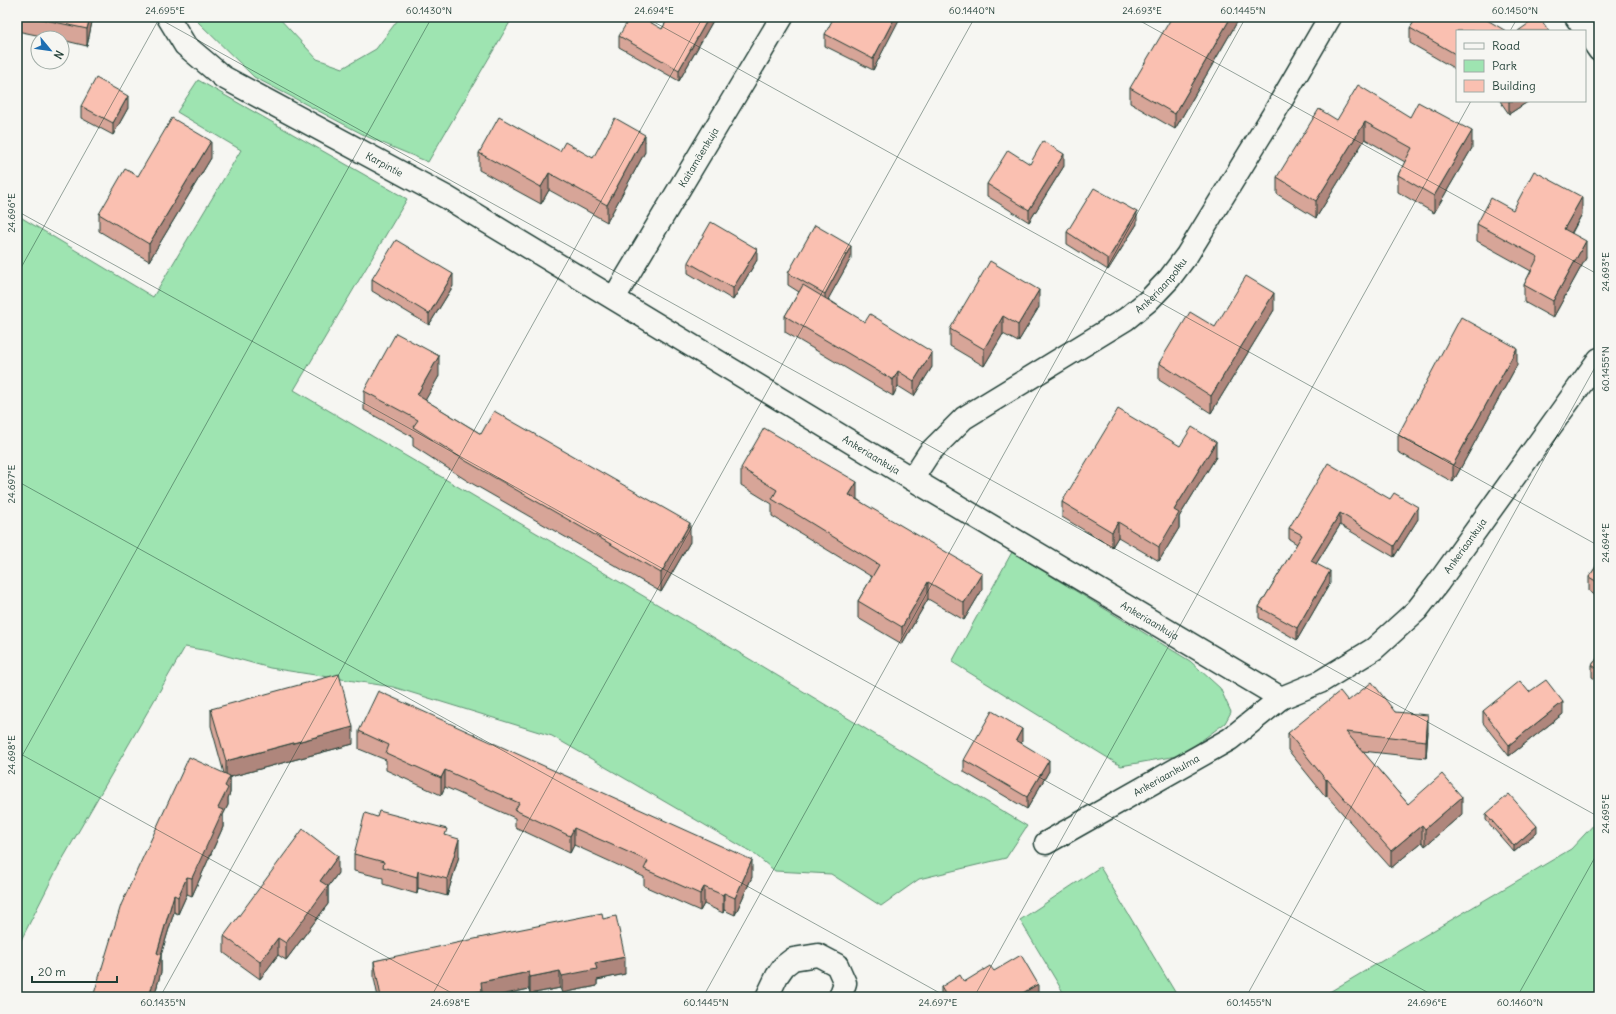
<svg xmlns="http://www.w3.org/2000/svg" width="1616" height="1014" font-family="Delius,sans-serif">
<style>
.green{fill:#9ee4b1;stroke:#5e9072}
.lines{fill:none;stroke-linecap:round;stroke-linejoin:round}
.minor-casing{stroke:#1f3d34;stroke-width:25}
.minor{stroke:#f6f6f2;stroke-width:22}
.wall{fill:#d7a598;stroke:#1f3d34}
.shaded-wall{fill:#af867c;stroke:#1f3d34}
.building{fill:#fac0b1;stroke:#1f3d34}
.ticks{fill:none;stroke:#1f3d34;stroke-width:1;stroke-opacity:0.45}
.labels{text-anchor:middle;stroke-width:3;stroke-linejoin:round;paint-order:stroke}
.street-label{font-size:10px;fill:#1f3d34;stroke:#f6f6f2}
.neatline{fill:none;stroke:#1f3d34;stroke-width:1.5}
.ticks-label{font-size:10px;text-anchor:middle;fill:#1f3d34}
</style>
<rect width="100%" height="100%" fill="#f6f6f2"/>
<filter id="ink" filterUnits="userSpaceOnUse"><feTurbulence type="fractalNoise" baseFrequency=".025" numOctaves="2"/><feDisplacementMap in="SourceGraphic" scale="8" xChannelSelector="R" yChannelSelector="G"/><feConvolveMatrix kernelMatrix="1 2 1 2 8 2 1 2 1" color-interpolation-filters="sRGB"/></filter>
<g filter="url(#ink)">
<!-- green -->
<g class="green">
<polygon points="193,17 278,17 317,59 343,68 376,49 400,17 513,17 428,162 368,137 254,77"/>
<polygon points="198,80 407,199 294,390 718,640 1027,826 1006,858 919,879 881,906 831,874 775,871 753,853 552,736 393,687 270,668 209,651 185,647 58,867 17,948 17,215 153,297 241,150 177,112"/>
<polygon points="1012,552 1190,661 1220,688 1231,712 1225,723 1182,755 1121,766 952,662"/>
<polygon points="1599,819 1599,997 1321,997 1571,849"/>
<polygon points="1100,867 1178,997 1066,997 1020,920"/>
</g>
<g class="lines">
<!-- minor casing -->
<g class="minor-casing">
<g id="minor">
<path id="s1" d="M 168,17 L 185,45 L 223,77 L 446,197 L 912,479 L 1281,698 L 1320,682 L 1374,649 L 1417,610 L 1438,583 L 1599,359"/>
<polyline points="1576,17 1599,50"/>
<path id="s2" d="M 614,298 L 782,17"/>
<path id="s3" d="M 912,479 L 929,453 L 964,418 L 1126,319 L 1148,301 L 1169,279 L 1187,255 L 1273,115 L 1330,17"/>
<path id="s4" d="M 1046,843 L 1230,739 L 1281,698"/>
<polyline points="767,997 777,976 784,966 793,959 818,955 837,965 845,983 840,997"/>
</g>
</g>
<!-- minor -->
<use href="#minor" class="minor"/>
</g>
<!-- wall -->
<g class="wall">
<polygon points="17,17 93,17 87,46 62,40 62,38 51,38 17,31"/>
<polygon points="669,17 715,17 679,81 619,47 619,36 662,29"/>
<polygon points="900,17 873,70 825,46 825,34"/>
<polygon points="1240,17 1175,129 1130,103 1130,88"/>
<polygon points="1409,17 1482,17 1457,31 1457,70 1410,43 1410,28 1415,21"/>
<polygon points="1500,101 1529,101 1509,114"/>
<polygon points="81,106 128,108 113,135 81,118"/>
<polygon points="1410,117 1472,148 1434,213 1398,192 1398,175 1405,162 1365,139 1316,218 1277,194 1277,177 1337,120"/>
<polygon points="560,151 593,158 645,152 607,222 549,190 541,204 479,170 479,153"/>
<polygon points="211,158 149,261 99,231 99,214 138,176"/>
<polygon points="1030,164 1064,166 1029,222 987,196 987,184"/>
<polygon points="1513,210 1582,214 1572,233 1586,258 1553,318 1524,302 1524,285 1531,271 1477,241 1477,224"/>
<polygon points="1137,224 1108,270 1067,244 1067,232"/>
<polygon points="851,258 828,299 932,367 914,396 898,386 893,396 785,332 785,316 799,292 788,285 788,273"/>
<polygon points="757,260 733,300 688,273 688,262"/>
<polygon points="372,279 453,286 429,325 372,291"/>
<polygon points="1039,307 1018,342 1003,334 984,366 950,346 950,329"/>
<polygon points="1274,310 1211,413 1159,380 1159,363 1215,327"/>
<polygon points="1517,365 1453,482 1398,452 1398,435"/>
<polygon points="439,376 425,400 481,434 690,542 661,592 466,480 413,446 413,437 364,410 364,391"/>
<polygon points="1180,446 1216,457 1179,517 1179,528 1159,561 1118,537 1112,547 1062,517 1062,502"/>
<polygon points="741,468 857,499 982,590 964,620 928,599 902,644 858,618 858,601 872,577 772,516 772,504 741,485"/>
<polygon points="1390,499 1418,519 1394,557 1340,525 1316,564 1330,583 1297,640 1259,618 1259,607 1297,544 1289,539 1289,528"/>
<polygon points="1599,562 1599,598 1589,591 1589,577"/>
<polygon points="1599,656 1599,682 1592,677 1592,665"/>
<polygon points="1529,692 1563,714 1509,756 1483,723 1483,711"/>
<polygon points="1348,701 1395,712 1428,732 1426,758 1362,751 1408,804 1462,814 1425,846 1422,842 1391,868 1327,796 1326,797 1288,750 1288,733"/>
<polygon points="211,709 353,744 230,777 230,793 228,798 228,805 223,815 223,827 192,896 187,894 178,914 174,912 161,955 161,972 154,997 93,997 224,773 211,726"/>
<polygon points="359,731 752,877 735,915 724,910 723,913 704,904 700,911 644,886 644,877 574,845 570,853 515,827 515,818 445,787 441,795 386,770 386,760 359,749"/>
<polygon points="1022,741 1021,743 1049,771 1027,809 964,772 964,760"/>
<polygon points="1486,814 1537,832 1514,852 1486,820"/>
<polygon points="377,817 447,836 459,856 447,896 418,888 417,894 383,884 383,878 354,871 354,854"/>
<polygon points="338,873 328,887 328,904 286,960 278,955 260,979 224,953 224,936"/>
<polygon points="603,919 625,974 597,980 597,986 562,993 560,988 530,994 529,989 492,997 378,997 374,978 374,961"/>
<polygon points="994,971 1038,996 1036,997 941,997 941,987 964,982"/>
</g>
<!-- shaded-wall -->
<g class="shaded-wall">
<polygon points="90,17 93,17 87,46 87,29"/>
<polygon points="709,17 715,17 679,81 679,70"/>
<polygon points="895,17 900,17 900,18 873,70 873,59"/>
<polygon points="1231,17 1240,17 1175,129 1175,114"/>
<polygon points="128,96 128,108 113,135 113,123"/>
<polygon points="1509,101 1529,101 1509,114"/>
<polygon points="1365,122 1365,139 1316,218 1316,201"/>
<polygon points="1472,131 1472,148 1434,213 1434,196"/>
<polygon points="645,135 645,152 607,222 607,205"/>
<polygon points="211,141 211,158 149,261 149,244"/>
<polygon points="1064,154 1064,166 1029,222 1029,210"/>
<polygon points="549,173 549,190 541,204 541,187"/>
<polygon points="1582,197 1582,214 1564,246 1564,229"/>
<polygon points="1137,212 1137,224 1108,270 1108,259"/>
<polygon points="1586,241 1586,258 1553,318 1553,301"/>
<polygon points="851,246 851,258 825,305 825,294"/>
<polygon points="757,249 757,260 733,300 733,288"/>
<polygon points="453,274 453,286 429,325 429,314"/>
<polygon points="1039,290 1039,307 1018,342 1018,325"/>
<polygon points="1274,293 1274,310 1211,413 1211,396"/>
<polygon points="1003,316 1003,334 984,366 984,349"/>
<polygon points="1517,348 1517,365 1453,482 1453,465"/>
<polygon points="932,352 932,367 914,396 914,381"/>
<polygon points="439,356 439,376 417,415 417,395"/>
<polygon points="898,371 898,386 893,396 893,380"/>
<polygon points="1216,442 1216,457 1179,517 1179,528 1159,561 1159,547 1174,510"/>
<polygon points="857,482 857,499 849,512 849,495"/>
<polygon points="1418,507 1418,519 1394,557 1394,546"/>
<polygon points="1340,513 1340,525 1311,572 1311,561"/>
<polygon points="1118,522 1118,537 1112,547 1112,532"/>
<polygon points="690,523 690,542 661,592 661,573"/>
<polygon points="1330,571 1330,583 1297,640 1297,628"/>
<polygon points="982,573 982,590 964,620 964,603"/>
<polygon points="928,582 928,599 902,644 902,627"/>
<polygon points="1563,702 1563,714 1509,756 1509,745"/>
<polygon points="1428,715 1428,732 1426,758 1426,741"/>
<polygon points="353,727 353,744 230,777 230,793 228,798 228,805 223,815 223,827 192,896 192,878 218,808 226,778 226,761"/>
<polygon points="1022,729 1022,741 1016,752 1016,740"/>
<polygon points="1049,760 1049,771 1027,809 1027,797"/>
<polygon points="445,770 445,787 441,795 441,778"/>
<polygon points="1327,779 1327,796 1326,797 1326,780"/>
<polygon points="1462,797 1462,814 1425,846 1425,829"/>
<polygon points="1422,825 1422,842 1391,868 1391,851"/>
<polygon points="1537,826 1537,832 1514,852 1514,846"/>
<polygon points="574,828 574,845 570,853 570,836"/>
<polygon points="459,839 459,856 447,896 447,879"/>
<polygon points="338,856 338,873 328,887 328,904 286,960 286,943 320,881"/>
<polygon points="752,860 752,877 735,915 735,898"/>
<polygon points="418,871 418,888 417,894 417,877"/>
<polygon points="187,877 187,894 178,914 178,897"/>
<polygon points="704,887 704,904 700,911 700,894"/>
<polygon points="724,893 724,910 723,913 723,895"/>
<polygon points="174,895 174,912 161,955 161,972 154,997 149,997 157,953"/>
<polygon points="278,938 278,955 260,979 260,962"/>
<polygon points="625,957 625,974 597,980 597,986 562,993 562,976 595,963"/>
<polygon points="560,971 560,988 530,994 530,977"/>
<polygon points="529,972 529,989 492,997 453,997 481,982"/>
<polygon points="1038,984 1038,996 1036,997 1016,997"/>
</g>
<!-- building -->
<g class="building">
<polygon points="32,17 90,17 87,29"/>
<polygon points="630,17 641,17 662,29 669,17 709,17 679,70 619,36"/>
<polygon points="834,17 895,17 873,59 825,34"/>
<polygon points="1172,17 1231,17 1175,114 1130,88"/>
<polygon points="1417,17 1482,17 1506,31 1457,31 1457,55 1410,28"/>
<polygon points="1538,17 1539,17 1549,31 1518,31"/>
<polygon points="96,78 128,96 113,123 81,106"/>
<polygon points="1358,85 1410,117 1418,102 1472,131 1434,196 1398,175 1412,148 1365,122 1316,201 1277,177 1319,109 1337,120"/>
<polygon points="499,117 560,151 565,142 593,158 615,118 645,135 607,205 549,173 541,187 479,153"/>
<polygon points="172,118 211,141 149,244 99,214 125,169 138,176"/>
<polygon points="1043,141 1064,154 1029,210 987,184 1008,150 1030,164"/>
<polygon points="1534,171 1582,197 1564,229 1586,241 1553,301 1524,285 1538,257 1477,224 1491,198 1513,210"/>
<polygon points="1094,188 1137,212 1108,259 1067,232"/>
<polygon points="711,222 757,249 733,288 688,262"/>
<polygon points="815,225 851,246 825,294 788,273"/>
<polygon points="396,240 453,274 429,314 372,279"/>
<polygon points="990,261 1039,290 1018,325 1003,316 984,349 950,329"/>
<polygon points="1246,276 1274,293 1211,396 1159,363 1190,312 1215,327"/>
<polygon points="803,285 865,322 870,314 932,352 914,381 898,371 893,380 785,316"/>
<polygon points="1461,317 1517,348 1453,465 1398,435"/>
<polygon points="396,333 439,356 417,395 481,434 494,411 690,523 661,573 466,461 413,427 418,420 364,391"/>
<polygon points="1118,409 1180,446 1192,427 1216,442 1174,510 1179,513 1159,547 1118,522 1112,532 1062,502"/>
<polygon points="764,428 857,482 849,495 982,573 964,603 928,582 902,627 858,601 879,565 772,499 777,490 741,468"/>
<polygon points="1328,463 1390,499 1394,493 1418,507 1394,546 1340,513 1311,561 1330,571 1297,628 1259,607 1302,535 1289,528"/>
<polygon points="1599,562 1599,583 1589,577"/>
<polygon points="1599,656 1599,670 1592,665"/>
<polygon points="339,674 353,727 226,761 211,709"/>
<polygon points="1546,680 1563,702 1509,745 1483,711 1520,681 1529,692"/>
<polygon points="1372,682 1395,712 1428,715 1426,741 1346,732 1408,804 1442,774 1462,797 1425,829 1422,825 1391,851 1327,779 1326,780 1288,733 1340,691 1348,701"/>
<polygon points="378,691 752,860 735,898 724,893 723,895 704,887 700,894 644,869 648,861 574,828 570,836 515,810 519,803 445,770 441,778 386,753 389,745 359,731"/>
<polygon points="992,711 1022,729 1016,740 1049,760 1027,797 964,760"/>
<polygon points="189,757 230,776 225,786 228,788 218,808 223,810 192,878 187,877 178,897 174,895 157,953 161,955 149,997 93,997 121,905"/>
<polygon points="1509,794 1537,826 1514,846 1486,814"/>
<polygon points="379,811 447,829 445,835 459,839 447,879 418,871 417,877 383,867 384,862 354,854 365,813 377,817"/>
<polygon points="303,829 338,856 320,881 328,886 286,943 278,938 260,962 224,936"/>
<polygon points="602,913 603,919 616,916 625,957 595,963 597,969 562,976 560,971 530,977 529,972 481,982 482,991 453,997 381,997 374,961 502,933"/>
<polygon points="1021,955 1038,984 1016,997 947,997 941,987 960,975 964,982 990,966 994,971"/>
</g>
</g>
<!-- ticks -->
<path class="ticks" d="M 156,17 L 1599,817M 645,17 L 1599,546M 1133,17 L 1599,275M 1510,31 L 1518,17M 17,211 L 1436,997M 17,275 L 160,17M 17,481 L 947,997M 17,752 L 459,997M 17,765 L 432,17M 160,997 L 703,17M 431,997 L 975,17M 703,997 L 1246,17M 974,997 L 1471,101M 1246,997 L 1599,360M 1517,997 L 1599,850"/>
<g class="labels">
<!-- street labels -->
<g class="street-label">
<text dy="4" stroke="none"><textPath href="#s2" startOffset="164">Kaitamäenkuja</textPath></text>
<text dy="4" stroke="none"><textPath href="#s1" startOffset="266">Karpintie</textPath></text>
<text dy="4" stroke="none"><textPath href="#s3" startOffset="319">Ankeriaanpolku</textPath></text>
<text dy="4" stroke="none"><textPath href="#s1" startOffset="833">Ankeriaankuja</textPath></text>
<text dy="4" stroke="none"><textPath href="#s1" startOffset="1553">Ankeriaankuja</textPath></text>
<text dy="4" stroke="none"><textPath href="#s1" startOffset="1157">Ankeriaankuja</textPath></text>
<text dy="4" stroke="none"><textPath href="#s4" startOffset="138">Ankeriaankulma</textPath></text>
</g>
</g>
<!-- margin -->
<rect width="1616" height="1014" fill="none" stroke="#f6f6f2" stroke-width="44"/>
<!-- legend -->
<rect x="1456" y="30" width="130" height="72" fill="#f6f6f2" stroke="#a0aca6"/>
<rect x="1464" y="43" width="20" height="6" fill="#f6f6f2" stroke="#a0aca6"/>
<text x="1492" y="50" font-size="12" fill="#1f3d34">Road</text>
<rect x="1464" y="60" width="20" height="12" fill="#9ee4b1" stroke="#a0aca6"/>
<text x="1492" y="70" font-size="12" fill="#1f3d34">Park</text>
<rect x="1464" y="80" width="20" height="12" fill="#fac0b1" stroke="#a0aca6"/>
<text x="1492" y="90" font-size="12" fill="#1f3d34">Building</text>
<!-- north arrow -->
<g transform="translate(50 50) rotate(119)"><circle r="19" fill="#f6f6f2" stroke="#a0aca6"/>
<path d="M0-3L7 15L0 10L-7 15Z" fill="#1f6fb2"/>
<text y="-6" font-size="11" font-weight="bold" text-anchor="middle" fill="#1f3d34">N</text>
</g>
<!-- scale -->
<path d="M32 976v6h85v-6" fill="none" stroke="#1f3d34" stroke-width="2"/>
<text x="38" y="976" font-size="12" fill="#1f3d34" stroke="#f6f6f2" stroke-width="3" paint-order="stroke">20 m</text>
<rect x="22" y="22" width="1572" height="970" class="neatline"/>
<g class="ticks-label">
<text x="165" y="14">24.695°E</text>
<text x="429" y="14">60.1430°N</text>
<text x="654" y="14">24.694°E</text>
<text x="972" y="14">60.1440°N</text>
<text x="1142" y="14">24.693°E</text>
<text x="1243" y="14">60.1445°N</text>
<text x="1515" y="14">60.1450°N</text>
<text transform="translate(11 213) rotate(-90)" y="4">24.696°E</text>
<text transform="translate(1605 272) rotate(-90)" y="4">24.693°E</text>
<text transform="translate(1605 369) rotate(-90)" y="4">60.1455°N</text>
<text transform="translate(11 484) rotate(-90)" y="4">24.697°E</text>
<text transform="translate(1605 543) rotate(-90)" y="4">24.694°E</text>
<text transform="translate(11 755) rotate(-90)" y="4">24.698°E</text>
<text transform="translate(1605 814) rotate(-90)" y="4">24.695°E</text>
<text x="163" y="1006">60.1435°N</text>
<text x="450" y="1006">24.698°E</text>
<text x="706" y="1006">60.1445°N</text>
<text x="938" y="1006">24.697°E</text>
<text x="1249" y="1006">60.1455°N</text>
<text x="1427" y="1006">24.696°E</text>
<text x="1520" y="1006">60.1460°N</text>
</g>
</svg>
